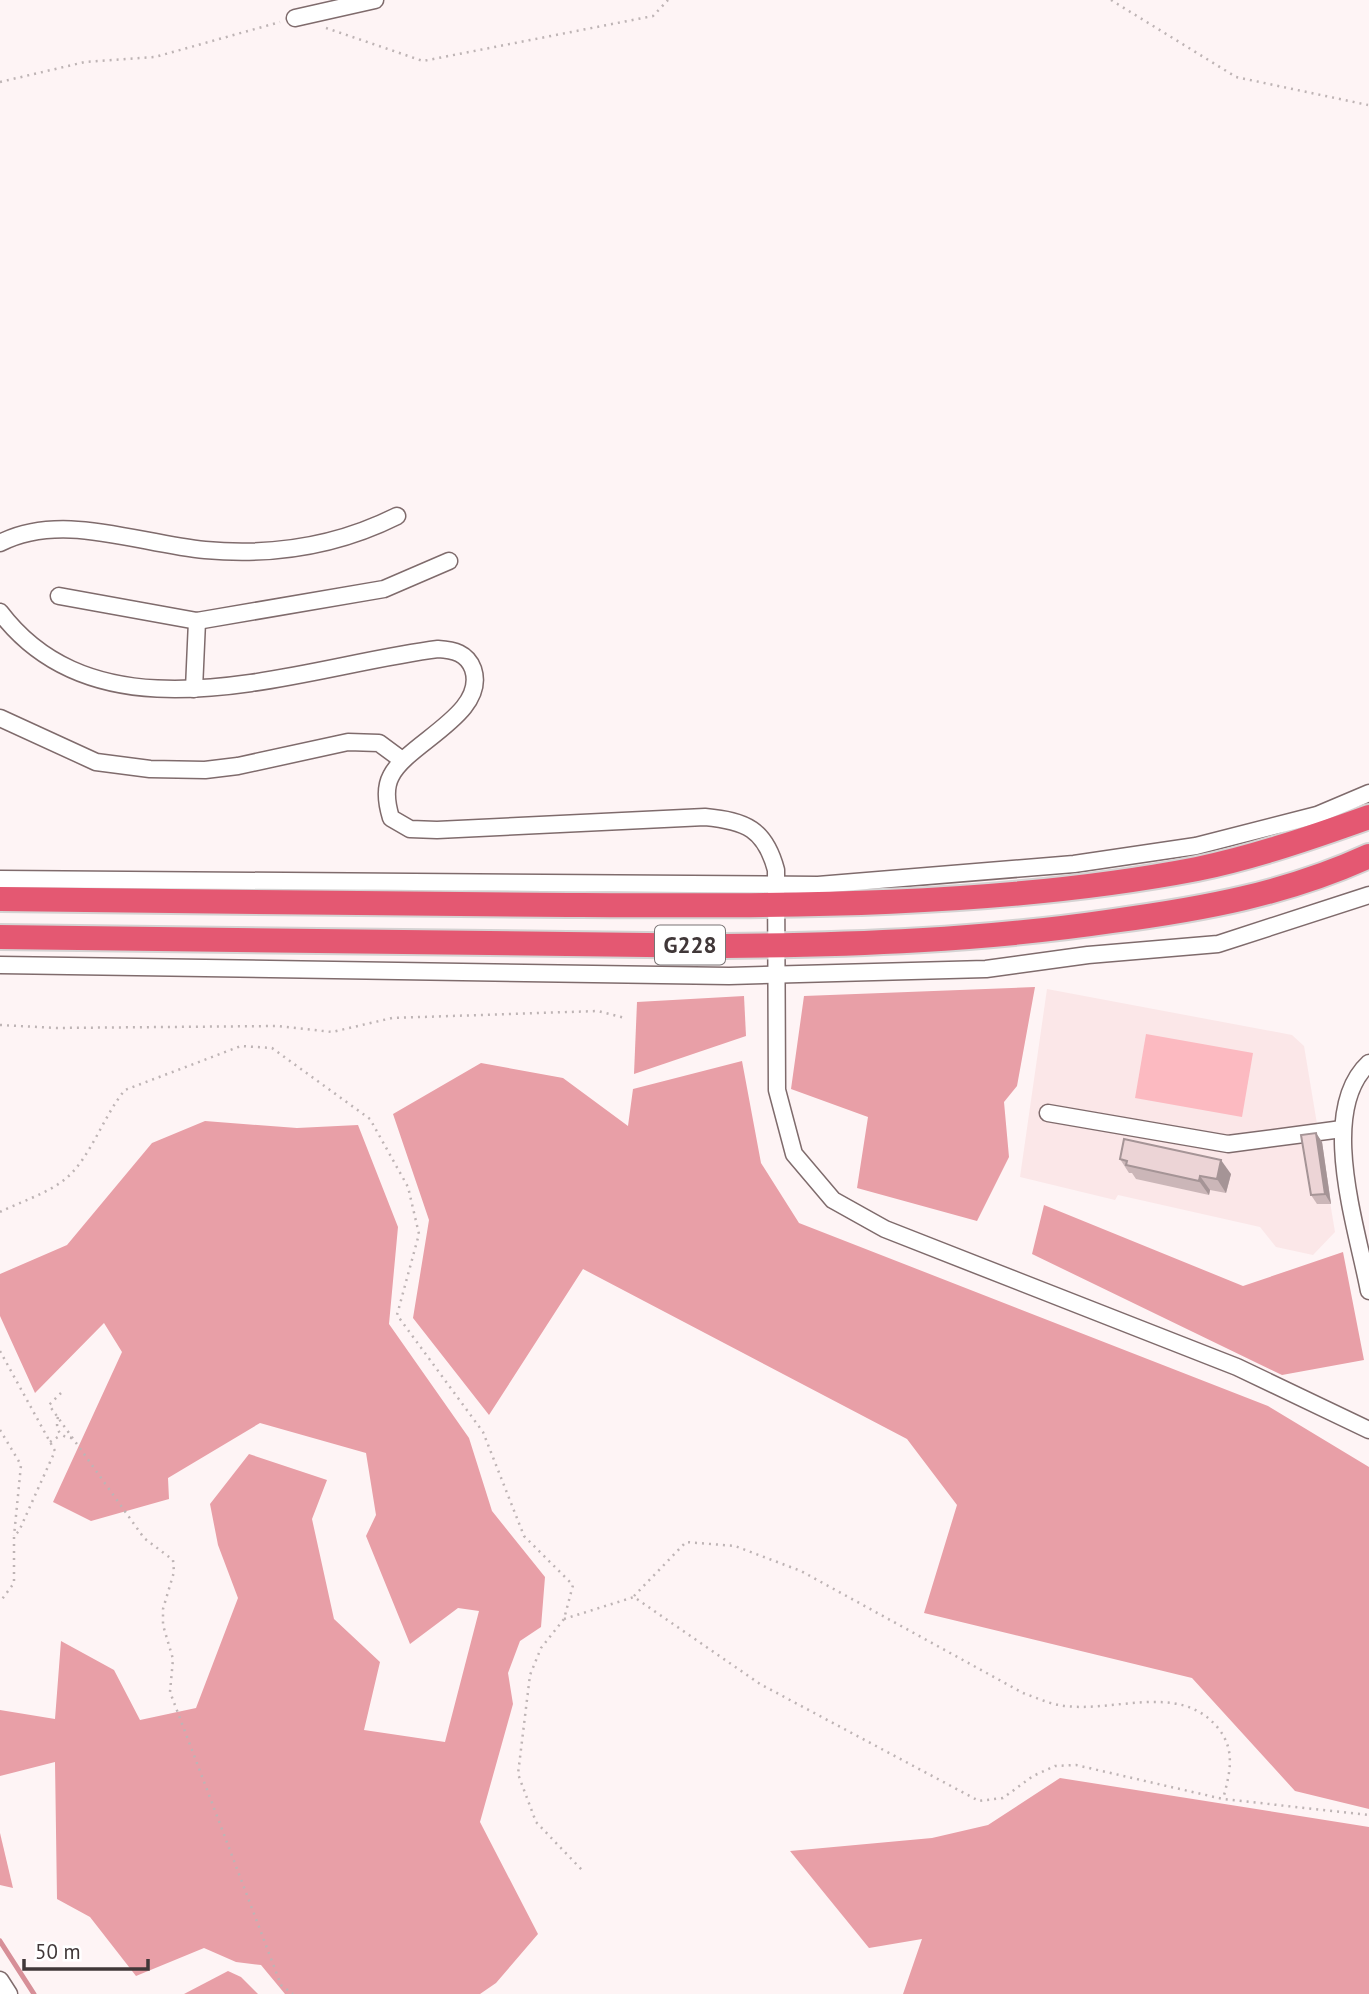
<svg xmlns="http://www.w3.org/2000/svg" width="1369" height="1994" font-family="'PT Sans',sans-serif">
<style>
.built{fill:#fbe7e8}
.green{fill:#fcbac1}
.forest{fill:#e89fa7}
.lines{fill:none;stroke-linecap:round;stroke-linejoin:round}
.stream{stroke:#d78f98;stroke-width:5}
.minor-casing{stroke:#7f6b6c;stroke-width:19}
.highway-casing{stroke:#d5d3d3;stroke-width:28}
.path{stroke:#beb4b5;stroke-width:2.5;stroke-dasharray:2 5;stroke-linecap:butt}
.minor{stroke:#fff;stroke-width:16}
.highway{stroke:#e45872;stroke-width:24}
.wall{fill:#cbb6b8}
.shaded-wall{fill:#a59496}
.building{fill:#ecd4d6;stroke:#a59496;stroke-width:2}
.labels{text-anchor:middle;stroke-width:5;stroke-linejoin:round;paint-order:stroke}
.shield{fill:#fff;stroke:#797374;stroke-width:2}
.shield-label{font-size:23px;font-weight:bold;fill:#403738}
</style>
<rect width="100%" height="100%" fill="#fef4f5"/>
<!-- built -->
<polygon class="built" points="1047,989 1292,1035 1304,1046 1335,1232 1313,1255 1276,1247 1260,1227 1118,1195 1115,1200 1020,1177"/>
<!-- green -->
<polygon class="green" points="1146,1034 1253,1053 1242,1117 1135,1098"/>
<!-- forest -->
<g class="forest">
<polygon points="1035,987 1017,1086 1004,1102 1009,1157 977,1221 857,1188 868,1117 791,1089 804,996"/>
<polygon points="744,996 746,1036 634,1074 637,1002"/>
<polygon points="742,1061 761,1163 799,1223 1268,1406 1369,1467 1369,1809 1295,1791 1192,1678 924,1613 957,1505 907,1439 583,1269 489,1415 413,1318 429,1220 393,1114 481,1063 563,1078 628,1126 633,1089"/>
<polygon points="205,1121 297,1128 358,1125 398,1227 389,1324 469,1438 492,1511 545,1577 541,1627 520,1641 508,1673 513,1704 480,1822 538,1934 496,1983 480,1994 285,1994 261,1965 236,1962 204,1948 136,1976 90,1917 57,1899 55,1762 0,1776 0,1710 55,1719 61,1641 114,1670 140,1720 196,1708 238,1598 218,1545 210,1504 249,1454 327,1480 312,1519 334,1619 380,1662 364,1730 445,1742 479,1611 458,1608 410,1644 366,1536 376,1515 366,1453 260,1423 168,1478 169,1499 91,1521 53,1502 122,1352 104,1323 35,1393 0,1316 0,1274 67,1245 152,1143"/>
<polygon points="1044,1205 1243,1286 1343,1252 1364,1360 1282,1375 1032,1254"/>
<polygon points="1060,1778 1369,1827 1369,1994 903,1994 922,1939 869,1948 790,1851 932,1838 988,1825"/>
<polygon points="0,1833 13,1888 0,1885"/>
<polygon points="228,1971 241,1977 258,1994 184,1994"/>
</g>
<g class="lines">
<!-- stream -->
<polyline class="stream" points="0,1941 34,1994"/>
<!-- minor casing -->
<g class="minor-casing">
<g id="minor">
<polyline points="295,18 375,0"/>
<path d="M 0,543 C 62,511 139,544 205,550 C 271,556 337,546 397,516"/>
<polyline points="59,596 197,621 384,589 449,561"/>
<path d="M 0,612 C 103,748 301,666 438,649 C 454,650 467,653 473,669 C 488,714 407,743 391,776 C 384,789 387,805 391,818 L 410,829 L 437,830 L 705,817 C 746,821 765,829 776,870 L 777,1090 L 794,1154 L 833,1200 L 885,1229 L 1237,1367 L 1369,1430"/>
<polyline points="194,689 197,621"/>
<polyline points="0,718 96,762 150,769 205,770 238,766 348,742 379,743 402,760"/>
<polyline points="0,879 818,885 1074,864 1196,846 1317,815 1369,793"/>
<polyline points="0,965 729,976 986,969 1088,955 1218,944 1369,895"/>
<path d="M 1369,1063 C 1317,1111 1357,1227 1369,1291"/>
<polyline points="1048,1113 1228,1144 1342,1129"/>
<polyline points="0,1980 9,1994"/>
</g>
</g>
<!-- highway casing -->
<g class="highway-casing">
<g id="highway">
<path d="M 0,899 C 189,902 379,903 568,905 C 774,906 995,908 1197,869 C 1255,857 1313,837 1369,817"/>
<path d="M 0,937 L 725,946 C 855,945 984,940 1113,921 C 1202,909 1286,894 1369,856"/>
</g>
</g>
<!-- path -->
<g class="path">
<polyline points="1111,0 1236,77 1368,105"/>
<polyline points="326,28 423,61 653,16 668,0"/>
<polyline points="0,82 85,62 155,57 280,22"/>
<polyline points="0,1025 56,1028 277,1026 332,1032 392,1018 598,1011 625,1018"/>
<path d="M 0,1212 C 20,1202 46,1194 64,1180 C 90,1160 103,1116 125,1090 L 241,1046 L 272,1048 L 370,1119 L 408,1187 L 419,1234 L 397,1315 L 483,1432 L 524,1536 L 573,1585 L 564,1619 L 541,1648 L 530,1675 L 518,1774 L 536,1822 L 582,1870"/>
<polyline points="0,1351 55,1451 19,1531 14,1536 14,1583 0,1602"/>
<polyline points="61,1393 49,1405 144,1538 173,1560 174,1572 163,1609 163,1625 173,1659 170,1692 281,1985 293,1994"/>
<path d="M 58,1417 C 55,1429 59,1437 72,1438"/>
<polyline points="0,1430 21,1465 14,1536"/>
<polyline points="50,1442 61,1435"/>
<path d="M 634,1596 L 686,1542 L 735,1546 L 801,1571 L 1023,1693 C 1035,1697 1047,1703 1059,1705 C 1111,1715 1179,1680 1218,1728 C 1236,1750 1230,1773 1223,1799"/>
<polyline points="564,1619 634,1597 760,1684 979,1801 1003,1798 1033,1776 1055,1766 1076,1765 1223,1799 1369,1815"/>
</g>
<!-- minor -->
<use href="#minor" class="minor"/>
<!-- highway -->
<use href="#highway" class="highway"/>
</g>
<!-- wall -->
<g class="wall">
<polygon points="1316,1133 1322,1142 1331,1204 1317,1204 1311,1195"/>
<polygon points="1120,1159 1231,1174 1226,1193 1210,1190 1209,1195 1136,1179 1132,1173 1129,1173"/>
</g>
<!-- shaded-wall -->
<g class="shaded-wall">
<polygon points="1316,1133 1322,1142 1331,1204 1325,1194"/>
<polygon points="1221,1160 1231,1174 1226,1193 1217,1179"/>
<polygon points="1200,1176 1210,1190 1209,1195 1199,1181"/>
</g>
<!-- building -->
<g class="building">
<polygon points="1316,1133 1325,1194 1311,1195 1301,1135"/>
<polygon points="1124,1139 1221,1160 1217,1179 1200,1176 1199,1181 1126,1165 1127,1161 1120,1159"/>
</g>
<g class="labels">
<!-- shield labels -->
<rect class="shield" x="655" y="925.5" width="70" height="39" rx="5"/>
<g class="shield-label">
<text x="690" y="953">G228</text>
</g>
</g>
<!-- scale -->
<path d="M24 1959v10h124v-10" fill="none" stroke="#403738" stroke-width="3.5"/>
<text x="35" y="1959" font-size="21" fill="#403738" stroke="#ffffff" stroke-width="5" paint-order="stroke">50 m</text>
</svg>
